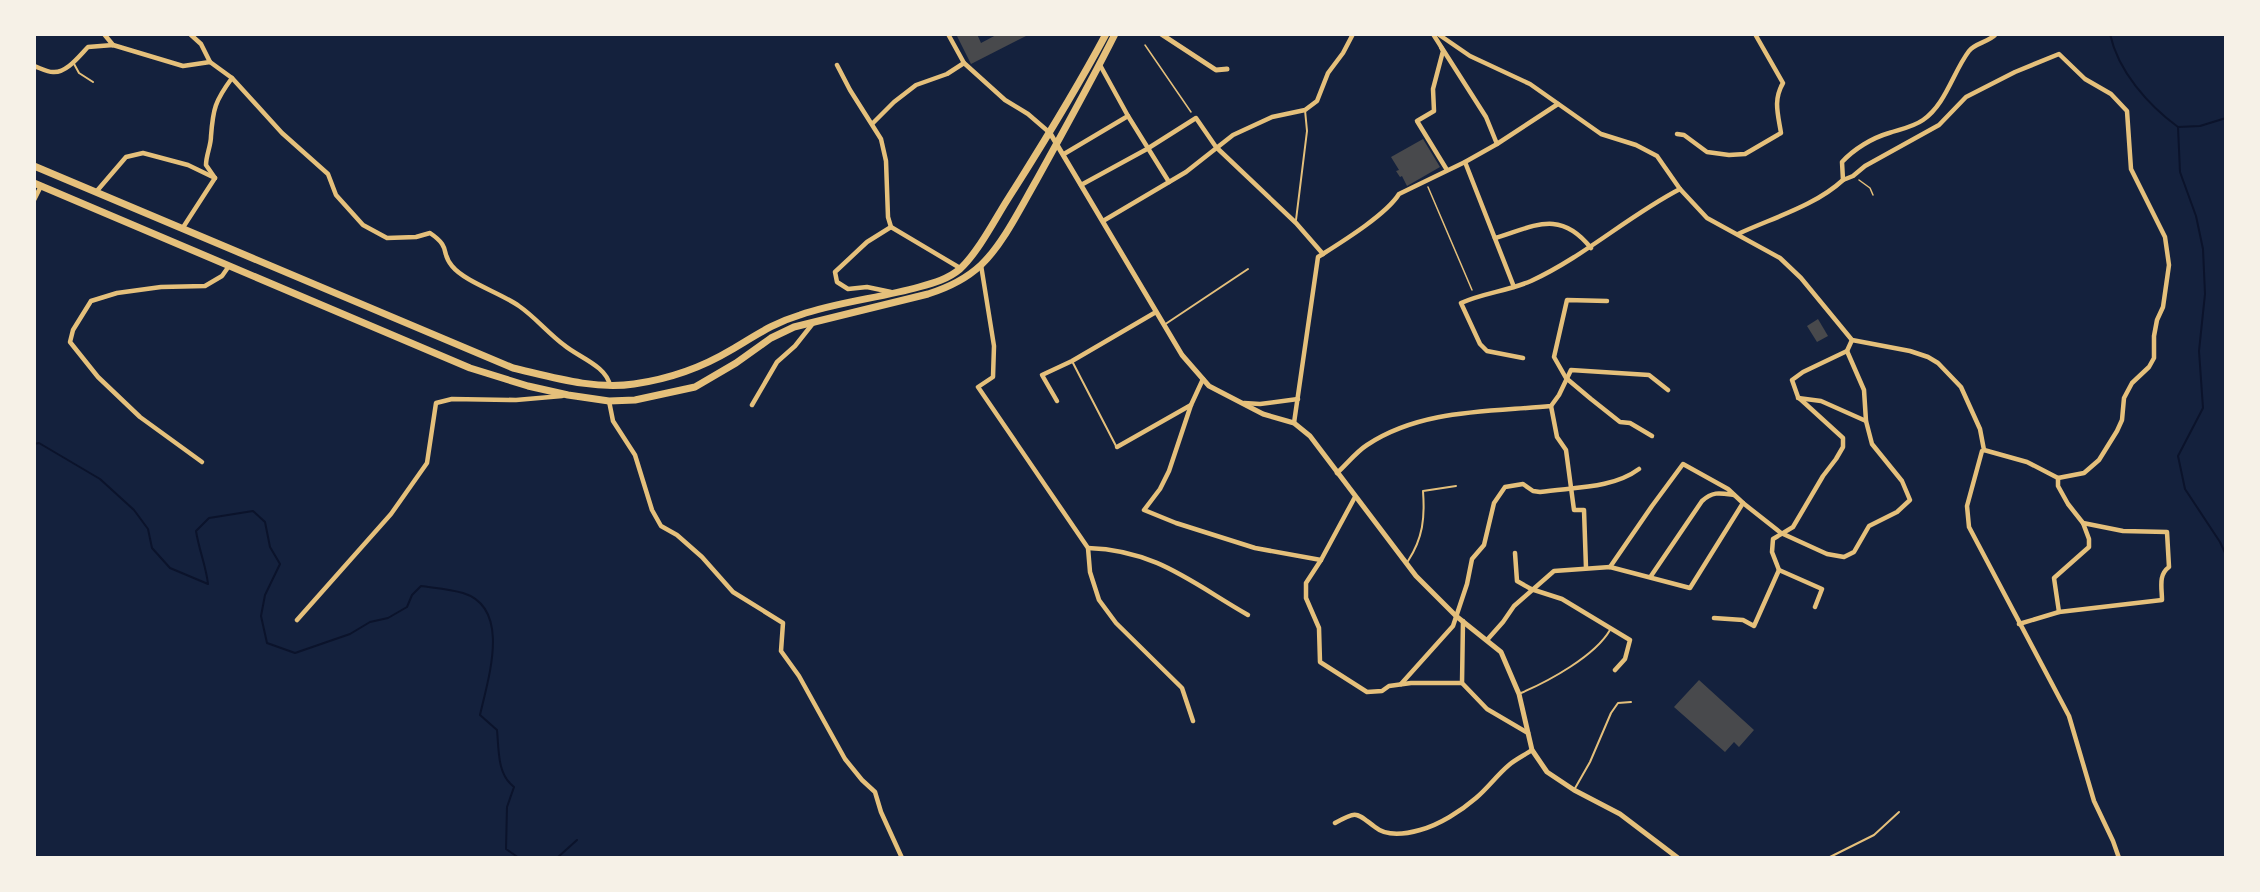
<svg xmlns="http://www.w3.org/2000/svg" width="2260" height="892" font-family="Jost,sans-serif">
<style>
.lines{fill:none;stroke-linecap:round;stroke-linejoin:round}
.stream{stroke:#0b132b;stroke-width:2}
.building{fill:#48494c}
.path{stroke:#e5c07b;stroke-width:1.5}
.service{stroke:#e5c07b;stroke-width:2}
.minor{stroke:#e5c07b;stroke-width:4.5}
.tertiary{stroke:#e5c07b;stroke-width:5}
.primary{stroke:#e5c07b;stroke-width:7}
</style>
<rect width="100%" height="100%" fill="#14213d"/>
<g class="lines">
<!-- stream -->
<g class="stream">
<path d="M 2110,34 C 2118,71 2148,105 2178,127 L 2200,126 L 2226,118"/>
<polyline points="2178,127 2180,172 2196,216 2203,249 2205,294 2199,351 2203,408 2178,456 2185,489 2220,542 2226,555"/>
<path d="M 34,444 L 39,443 L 100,479 L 134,510 L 148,529 L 152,548 L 170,568 L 208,584 C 206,566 199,550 196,531 L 209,518 L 253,511 L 265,522 L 270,547 L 280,564 L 265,595 L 261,616 L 267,643 L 295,653 L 350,634 L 370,622 L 388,618 L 407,607 L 412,595 L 421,586 C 435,588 450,589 463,593 C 512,608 488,679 480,715 L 497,730 C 499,750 497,774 514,787 L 507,807 L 506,849 L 519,858"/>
<polyline points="557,858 577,840"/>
</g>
</g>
<!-- building -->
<g class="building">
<polygon points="956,34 977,34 981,43 998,34 1030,34 971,64"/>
<polygon points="1423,139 1440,167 1407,186 1402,176 1400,177 1396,171 1399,170 1391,157"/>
<polygon points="1818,319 1828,336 1817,342 1807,326"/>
<polygon points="1699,680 1754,730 1739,747 1734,742 1725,752 1674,707"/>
</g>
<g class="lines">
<!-- path -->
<g class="path">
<polyline points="1145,45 1191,112"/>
<polyline points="1859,180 1870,188 1873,195"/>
<polyline points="1428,187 1472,290"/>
</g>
<!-- service -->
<g class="service">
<polyline points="73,62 79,73 93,82"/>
<polyline points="1296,220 1307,131 1305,110"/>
<polyline points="1164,325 1248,269"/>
<polyline points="1072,361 1116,446"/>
<path d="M 1408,561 C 1423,538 1425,518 1423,491 L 1456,486"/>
<path d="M 1521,693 C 1549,681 1595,656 1610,630"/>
<polyline points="1574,790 1590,762 1611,713 1618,703 1631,702"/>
<polyline points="1828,858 1874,835 1899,812"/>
</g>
<!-- minor -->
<g class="minor">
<polyline points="104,34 113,45"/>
<polyline points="190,34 201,44 210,62"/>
<polyline points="948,34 964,63 1005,100 1028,114 1050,133"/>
<polyline points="1433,34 1486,117 1497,144"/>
<polyline points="1438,34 1470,56 1530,84 1601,134 1636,145 1657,156 1680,189 1707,218 1780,258 1801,278 1852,340 1910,351 1928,357 1938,363 1961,387 1980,429 1984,450 1982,451 1967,506 1969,527 2069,716 2094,801 2113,841 2119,858"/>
<polyline points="1441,47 1443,51 1433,89 1434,111 1417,121 1447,170"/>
<polyline points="837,65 850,90 881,139 886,161 888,217 891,227 960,268"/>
<polyline points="1100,65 1128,116 1169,182"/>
<path d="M 34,66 C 40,68 47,72 53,72 C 67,73 80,55 88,47 L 113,45 L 183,66 L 210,62 L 232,78 L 282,133 L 328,174 L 336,195 L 363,225 L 387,238 L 416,237 L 430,233 C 452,248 440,252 452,266 C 465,282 501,293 519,306 C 535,317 548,333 564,345 C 578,357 607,366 610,386"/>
<polyline points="872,124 894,102 916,85 947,74 964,63"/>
<path d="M 1677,134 L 1684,135 L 1707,152 L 1729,155 L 1745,154 L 1781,133 C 1778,114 1773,100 1783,83 L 1755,34"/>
<polyline points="1064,154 1128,116"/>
<polyline points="1465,162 1514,287"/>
<path d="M 215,178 L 206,165 C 206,155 211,146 211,136 C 213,109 215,101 232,78"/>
<polyline points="1843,180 1853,176 1865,166 1939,125 1966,97 2015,72 2059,54 2085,79 2111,94 2127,111 2131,169 2165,237 2169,265 2163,307 2157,320 2154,336 2154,358 2149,367 2132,383 2124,398 2122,420 2117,431 2099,460 2084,473 2058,478 2027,462 1984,450"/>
<polyline points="1081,185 1147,149 1196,118 1216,147 1296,223 1323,254"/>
<polyline points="96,192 126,157 143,153 188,165 215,178"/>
<polyline points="34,200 41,186"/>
<polyline points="1103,221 1186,172 1233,135 1272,117 1305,110 1317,101 1328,73 1343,53 1353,34"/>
<polyline points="891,227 867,242 835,272 837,282 848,289 867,287 891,292"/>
<polyline points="182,229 215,178"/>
<path d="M 1738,234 C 1772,218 1815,206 1843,180 L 1842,162 C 1854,149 1872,138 1889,133 C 1901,129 1913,127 1923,120 C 1946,104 1953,72 1969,51 C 1975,43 1989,42 1996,34"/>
<path d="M 1495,238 C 1535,226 1560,209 1591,248"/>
<polyline points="981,265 994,346 993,377 978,387 1088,548 1090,572 1099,600 1116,623 1182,688 1193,721"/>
<polyline points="1607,301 1567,300 1554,357 1566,378 1591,399 1620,422 1630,423 1652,436"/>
<path d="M 1523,358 L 1487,351 L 1480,344 L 1461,303 C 1483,293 1508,291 1531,281 C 1585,256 1628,216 1680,189"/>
<polyline points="1203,379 1191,405 1169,471 1160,489 1144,510 1176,523 1255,548 1321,560"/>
<polyline points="1798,398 1821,401 1866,421"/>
<polyline points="609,401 613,421 635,455 652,510 661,526 677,535 702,557 733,592 783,623 781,651 799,676 845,759 862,780 875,792 881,812 902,858"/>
<polyline points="1057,401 1042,375 1072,361 1156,312"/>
<polyline points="1244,403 1260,404 1298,399"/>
<polyline points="752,405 777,362 795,346 814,322"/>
<polyline points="1551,406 1557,437 1566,450 1574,510 1584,510 1586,568"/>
<path d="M 1294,423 L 1318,257 C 1340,243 1386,215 1399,194 L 1465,162 L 1497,144 L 1558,104"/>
<polyline points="1117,447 1191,405"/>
<polyline points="202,462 140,417 98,377 70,342 73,330 91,301 117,293 161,287 205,286 222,276 229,266"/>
<path d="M 1337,473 C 1347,464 1356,452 1367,445 C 1421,409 1489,412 1551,406 L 1559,395 L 1571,370 L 1649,375 L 1668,390"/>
<polyline points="1355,497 1321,560 1306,583 1306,598 1319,628 1320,662 1367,692 1382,691 1389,686 1411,683 1462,683"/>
<path d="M 1088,548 C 1156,550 1192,583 1248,615"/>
<polyline points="1515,553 1517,581 1531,589 1562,599 1630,640 1625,659 1615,670"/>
<polyline points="1610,567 1652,506 1683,464 1728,489 1743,503 1781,533 1827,554 1844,557 1854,552 1869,526 1897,512 1910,500 1902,481 1872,444 1866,421 1864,390 1847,351"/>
<path d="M 1651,576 L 1702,501 C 1713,491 1720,493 1734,495"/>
<polyline points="1815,607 1822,589 1779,570 1772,552 1773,539 1793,527 1823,476 1836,459 1843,447 1843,438 1798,397 1792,380 1803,372 1847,351 1852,340"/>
<polyline points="2059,612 2054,578 2089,547 2089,539 2083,523"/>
<polyline points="1714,618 1743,620 1754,626 1779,570"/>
<polyline points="297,620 391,514 427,463 436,403 452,399 516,400 562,396"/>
<polyline points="1463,621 1462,683 1487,709 1528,733"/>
<path d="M 2019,624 L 2059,612 L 2162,600 C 2162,588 2158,575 2169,567 L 2167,532 L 2123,531 L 2083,523 L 2068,504 L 2058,486 L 2058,478"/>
<polyline points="1487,640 1503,622 1514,606 1554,571 1610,567 1690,588 1743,503"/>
<path d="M 1401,684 L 1453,626 L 1467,584 L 1472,559 L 1484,545 L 1494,503 L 1505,487 L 1523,484 L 1533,491 L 1540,492 C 1573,487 1612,489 1639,469"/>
<path d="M 1335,823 C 1358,810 1356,813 1375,827 C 1387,837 1406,834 1420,830 C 1439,825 1461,811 1476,798 C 1488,788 1497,775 1509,765 C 1516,759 1525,755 1532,750"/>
</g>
<!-- tertiary -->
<g class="tertiary">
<polyline points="1161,34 1216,70 1227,69"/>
<polyline points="1050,133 1182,355 1209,386 1263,414 1294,423 1310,436 1416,576 1456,616 1501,652 1519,694 1532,750 1547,772 1574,790 1620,814 1678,858"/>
</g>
<!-- primary -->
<g class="primary">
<path d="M 34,166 L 513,368 C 552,377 594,390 634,384 C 669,379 701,368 731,350 C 755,336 773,323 800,315 C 837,302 880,298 919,287 C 934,283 948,279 960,269 C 978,252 993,223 1006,202 C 1041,147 1075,92 1106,34"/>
<path d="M 34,183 L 470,368 L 528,386 L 568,395 L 609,401 L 635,400 L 695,387 L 736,363 L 771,338 L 794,327 L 928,294 C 947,288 966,279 981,265 C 1003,244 1021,207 1036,181 C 1063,132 1090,84 1115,34"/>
</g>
</g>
<!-- border -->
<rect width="2260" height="892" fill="none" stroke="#f6f1e7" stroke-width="72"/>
</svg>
